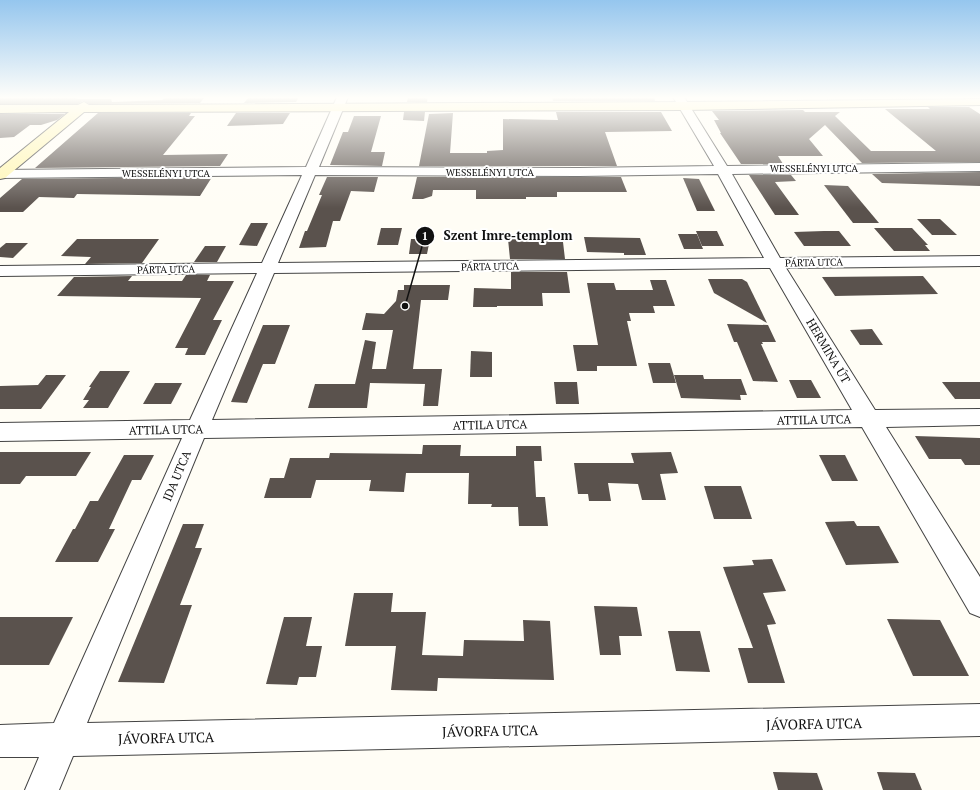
<svg xmlns="http://www.w3.org/2000/svg" width="980" height="790" font-family="'PT Serif',serif">
<style>
.building{fill:#5a524d}
.lines{fill:none;stroke-linecap:round;stroke-linejoin:round}
.street-casing{stroke:#444;stroke-width:2}
.secondary-casing{stroke:#333;stroke-width:2}
.street{fill:#fff;fill-rule:evenodd}
.secondary{fill:#fff6b0;fill-rule:evenodd}
.labels{text-anchor:middle;stroke-width:4;stroke-linejoin:round;paint-order:stroke}
.far-street-label{font-size:10px;fill:#111;stroke:#fff}
.street-label{font-size:12px;fill:#111;stroke:#fff}
.near-street-label{font-size:14px;fill:#111;stroke:#fff}
.leader{fill:none;stroke:#111;stroke-width:1.5}
.callout-dot{fill:#111;stroke:#fff;stroke-width:1.5}
.mark-label{font-size:12px;text-anchor:middle;font-weight:bold;fill:#fff}
.callout-label{font-size:13px;text-anchor:middle;font-weight:bold;fill:#111;stroke:#fff;stroke-width:4;stroke-linejoin:round;paint-order:stroke}
</style>
<rect width="100%" height="100%" fill="#fffdf5"/>
<!-- building -->
<g class="building">
<polygon points="79,97 77,99 111,99 112,102 162,100 165,97 205,97 200,103 89,104 83,101 78,104 0,104 0,98"/>
<polygon points="275,97 299,97 296,102 244,103 248,98"/>
<polygon points="408,97 428,97 427,102 407,102"/>
<polygon points="552,97 654,97 655,101 553,101"/>
<polygon points="928,107 969,107 980,114 980,162 862,163 825,125 809,139 823,156 778,156 783,164 741,164 720,133 721,133 714,120 719,120 712,111 803,110 805,112 840,112 835,116 871,151 936,151 885,109 930,109"/>
<polygon points="404,112 425,112 424,121 403,120"/>
<polygon points="556,112 661,112 672,131 605,132 617,166 419,166 429,114 453,113 450,153 487,153 487,151 503,150 503,119 558,120"/>
<polygon points="98,113 191,113 189,116 195,116 163,155 228,154 220,166 35,168"/>
<polygon points="236,113 290,113 283,124 227,126"/>
<polygon points="0,114 65,114 57,120 41,125 30,125 14,137 0,138"/>
<polygon points="354,116 381,116 371,152 385,152 382,166 330,165 343,132 348,132"/>
<polygon points="980,172 980,186 882,183 872,174"/>
<polygon points="749,175 791,175 796,181 775,182 799,215 775,215"/>
<polygon points="212,177 200,196 77,194 74,198 39,197 23,212 0,212 0,198 22,179"/>
<polygon points="327,177 378,177 374,192 351,191 340,221 333,221 326,247 299,248 305,231 307,231 322,195 319,195"/>
<polygon points="417,177 621,177 627,192 557,192 557,197 526,197 526,199 476,199 476,190 433,190 432,196 423,199 412,199"/>
<polygon points="683,178 699,179 715,211 697,211"/>
<polygon points="824,185 848,186 879,223 853,223"/>
<polygon points="917,219 940,219 957,235 932,235"/>
<polygon points="251,223 268,223 257,246 239,245"/>
<polygon points="381,228 402,228 398,245 377,245"/>
<polygon points="874,228 912,228 928,245 925,245 930,251 894,251"/>
<polygon points="696,231 717,231 724,246 702,246"/>
<polygon points="824,231 839,231 851,246 804,246 794,232"/>
<polygon points="678,234 697,234 703,249 684,249"/>
<polygon points="584,237 640,238 646,255 624,255 624,253 587,252"/>
<polygon points="77,239 159,239 142,263 85,264 91,257 61,256"/>
<polygon points="411,239 430,239 427,254 409,254"/>
<polygon points="508,239 552,239 552,242 563,242 565,259 510,259"/>
<polygon points="6,243 28,243 13,258 0,257 0,248"/>
<polygon points="205,246 226,246 217,262 194,262"/>
<polygon points="511,272 567,272 570,293 542,293 543,306 497,306 497,307 473,307 474,288 511,289"/>
<polygon points="186,275 210,275 207,281 234,281 213,320 222,320 205,355 185,355 188,348 175,348 201,298 57,296 74,277 132,276 128,281 182,281"/>
<polygon points="923,276 938,294 835,296 822,277"/>
<polygon points="708,279 742,279 747,282 767,323 714,293"/>
<polygon points="650,280 666,280 675,306 653,306 655,313 629,313 631,321 627,321 637,366 597,366 597,371 577,371 573,345 598,345 587,283 614,283 616,290 653,290"/>
<polygon points="404,285 450,285 448,300 421,300 413,369 442,369 438,406 423,406 425,384 370,383 367,408 308,408 315,384 355,384 365,340 376,342 372,369 386,369 393,330 362,330 366,313 384,314 396,301 398,290 404,290"/>
<polygon points="727,324 768,325 776,342 762,342 763,344 761,344 778,382 753,381 737,342 734,342"/>
<polygon points="263,325 290,325 275,364 263,364 247,403 231,402"/>
<polygon points="872,329 883,345 860,345 850,330"/>
<polygon points="471,351 492,352 492,377 470,377"/>
<polygon points="648,363 670,363 676,383 653,383"/>
<polygon points="100,371 130,371 108,408 83,408 89,400 83,400 91,387 89,387"/>
<polygon points="46,375 66,375 41,409 0,409 0,386 38,385"/>
<polygon points="674,375 703,375 704,379 741,379 747,395 740,395 741,400 681,398"/>
<polygon points="789,380 811,380 821,398 797,398"/>
<polygon points="554,382 577,382 579,404 556,404"/>
<polygon points="942,382 980,382 980,399 955,399"/>
<polygon points="155,383 182,383 171,404 143,404"/>
<polygon points="915,436 980,438 980,465 965,465 961,459 929,459"/>
<polygon points="423,445 461,445 460,456 516,456 516,446 541,446 542,461 534,461 536,497 545,497 548,526 519,526 518,507 491,507 492,504 468,504 469,473 406,473 404,492 369,491 371,480 316,480 311,498 264,498 270,478 284,478 290,458 329,458 330,453 422,454"/>
<polygon points="0,452 91,452 76,476 26,476 20,484 0,484"/>
<polygon points="671,452 678,473 660,474 666,500 642,500 638,484 608,483 611,501 589,501 588,494 578,494 574,463 634,463 631,453"/>
<polygon points="124,455 154,455 141,480 132,480 109,529 115,529 98,562 55,562 73,529 75,529 90,501 98,501"/>
<polygon points="819,455 845,455 858,481 832,481"/>
<polygon points="704,486 741,486 752,519 714,519"/>
<polygon points="854,521 857,526 879,526 899,563 846,565 825,522"/>
<polygon points="183,524 204,524 195,548 202,548 180,605 192,605 164,683 118,682"/>
<polygon points="772,559 786,591 763,593 776,624 767,625 785,683 748,683 738,648 753,648 723,567 754,565 752,560"/>
<polygon points="354,593 393,593 391,612 426,612 422,655 463,656 464,640 524,641 523,620 550,621 554,680 438,678 437,691 391,690 396,646 345,646"/>
<polygon points="594,606 637,607 642,636 619,636 621,655 600,655"/>
<polygon points="0,617 73,617 49,665 0,665"/>
<polygon points="284,617 312,617 306,646 322,646 316,677 299,677 297,685 266,684"/>
<polygon points="887,619 940,620 969,676 913,676"/>
<polygon points="668,631 700,631 710,672 676,671"/>
<polygon points="773,772 817,773 823,790 778,790"/>
<polygon points="877,772 915,773 922,790 883,790"/>
</g>
<g class="lines">
<!-- street casing -->
<g class="street-casing">
<path id="street" d="M 337,97 L 348,97 L 319,167 L 579,168 L 714,166 L 673,97 L 684,97 L 727,166 L 980,163 L 980,171 L 732,174 L 780,258 L 980,256 L 980,266 L 786,268 L 875,410 L 980,409 L 980,425 L 886,427 L 980,577 L 980,617 L 970,613 L 862,427 L 204,438 L 87,723 L 980,704 L 980,736 L 73,756 L 59,790 L 25,790 L 39,757 L 0,757 L 0,725 L 54,723 L 182,438 L 0,441 L 0,423 L 190,420 L 257,273 L 0,276 L 0,266 L 262,263 L 302,175 L 0,178 L 0,170 L 306,167 ZM 718,174 L 764,258 L 278,263 L 315,175 L 579,176 ZM 770,268 L 852,410 L 212,420 L 274,273 Z"/>
</g>
<!-- secondary casing -->
<g class="secondary-casing">
<polygon id="secondary" points="980,99 980,105 683,110 84,112 5,178 0,179 0,168 69,112 0,113 0,105 78,105 84,102 89,105 683,102"/>
</g>
<!-- street -->
<use href="#street" class="street"/>
<!-- secondary -->
<use href="#secondary" class="secondary"/>
</g>
<!-- sky -->
<linearGradient id="sky" x2="0" y2="1"><stop stop-color="#95c6ee"/><stop offset="0.47" stop-color="#fffefa"/><stop offset="1" stop-color="#fffefa" stop-opacity="0"/></linearGradient>
<rect width="980" height="208" fill="url(#sky)"/>
<g class="labels">
<!-- far-street labels -->
<g class="far-street-label">
<text x="814" y="172">WESSELÉNYI UTCA</text>
<text x="490" y="176">WESSELÉNYI UTCA</text>
<text x="166" y="177">WESSELÉNYI UTCA</text>
<text transform="translate(814 262) rotate(-1)" y="4">PÁRTA UTCA</text>
<text transform="translate(490 266) rotate(-1)" y="4">PÁRTA UTCA</text>
<text transform="translate(166 269) rotate(-1)" y="4">PÁRTA UTCA</text>
</g>
<!-- street labels -->
<g class="street-label">
<text transform="translate(828 351) rotate(59)" y="4">HERMINA ÚT</text>
<text transform="translate(814 420) rotate(-1)" y="4">ATTILA UTCA</text>
<text transform="translate(490 425) rotate(-1)" y="4">ATTILA UTCA</text>
<text transform="translate(166 430) rotate(-1)" y="4">ATTILA UTCA</text>
<text transform="translate(177 476) rotate(-67)" y="4">IDA UTCA</text>
</g>
<!-- near-street labels -->
<g class="near-street-label">
<text transform="translate(814 724) rotate(-1)" y="5">JÁVORFA UTCA</text>
<text transform="translate(490 731) rotate(-1)" y="5">JÁVORFA UTCA</text>
<text transform="translate(166 738) rotate(-1)" y="5">JÁVORFA UTCA</text>
</g>
</g>
<!-- callouts -->
<path class="leader" d="M405 306L425 236"/>
<g class="callout-dot">
<circle cx="405" cy="306" r="4"/>
<circle cx="425" cy="236" r="10"/>
</g>
<g class="mark-label">
<text x="425" y="240">1</text>
</g>
<g class="callout-label">
<text x="508" y="240">Szent Imre-templom</text>
</g>
</svg>
